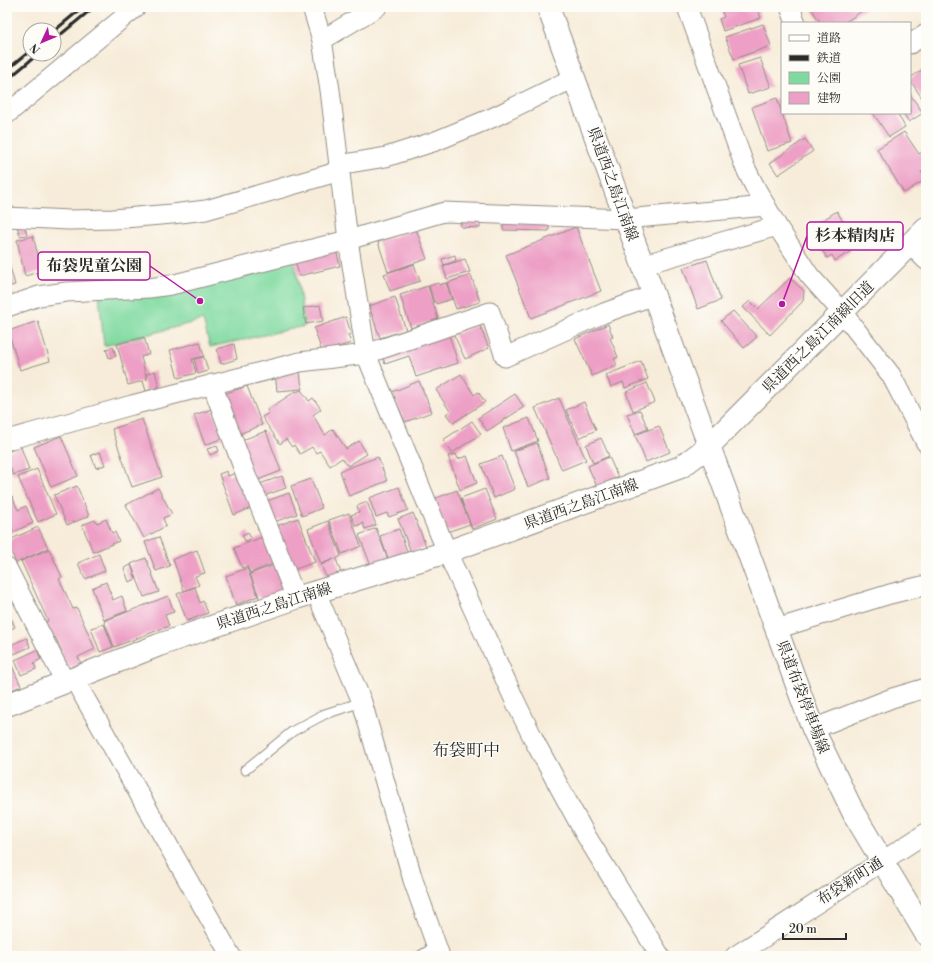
<svg xmlns="http://www.w3.org/2000/svg" width="933" height="963" font-family="'Libre Bodoni','Noto Serif JP',serif">
<style>
.green{fill:#80daa0;stroke:#568266}
.building{fill:#ed9fc5}
.lines{fill:none;stroke-linecap:round;stroke-linejoin:round}
.service-casing{stroke:#918c82;stroke-width:11}
.minor-casing{stroke:#918c82;stroke-width:21}
.tertiary-casing{stroke:#918c82;stroke-width:24}
.secondary-casing{stroke:#918c82;stroke-width:24}
.service{stroke:#fff;stroke-width:9}
.minor{stroke:#fff;stroke-width:19}
.tertiary{stroke:#fff;stroke-width:22}
.secondary{stroke:#fff;stroke-width:22}
.rail{stroke:#2b2b2b;stroke-width:3}
.labels{text-anchor:middle;stroke-width:3;stroke-linejoin:round;paint-order:stroke}
.street-label{font-size:15px;fill:#2b2b2b;stroke:#fdfcf7}
.quarter-label{font-size:17px;fill:#2b2b2b;stroke:#fdfcf7}
.leader{fill:none;stroke:#b5179e;stroke-width:1.5}
.callout-dot{fill:#b5179e;stroke:#fdfcf7;stroke-width:1.5}
.callout{fill:#fdfcf7;stroke:#b5179e;stroke-width:1.5}
.callout-label{font-size:16px;text-anchor:middle;font-weight:bold;fill:#2b2b2b}
</style>
<rect width="100%" height="100%" fill="#fdfcf7"/>
<filter id="ink" filterUnits="userSpaceOnUse"><feTurbulence type="fractalNoise" baseFrequency=".025" numOctaves="2"/><feDisplacementMap in="SourceGraphic" scale="8" xChannelSelector="R" yChannelSelector="G"/><feConvolveMatrix kernelMatrix="1 2 1 2 8 2 1 2 1" color-interpolation-filters="sRGB"/></filter>
<filter id="wash" filterUnits="userSpaceOnUse"><feTurbulence type="fractalNoise" baseFrequency=".012" numOctaves="4" result="noise"/><feDisplacementMap in="SourceGraphic" scale="16" xChannelSelector="R" yChannelSelector="G"/><feGaussianBlur stdDeviation="0.9" result="paint"/><feColorMatrix in="noise" values="0 0 0 0 0 0 0 0 0 0 0 0 0 0 0 0 0 1.4 0 .05"/><feComposite in="paint" operator="in"/></filter>
<g filter="url(#wash)">
<rect width="100%" height="100%" fill="#f7ecd9"/>
<!-- green -->
<polygon class="green" points="294,258 305,326 210,347 203,320 104,346 99,295"/>
<g id="blocks">
<!-- building -->
<g class="building">
<polygon points="720,7 757,7 761,18 723,31 719,19 724,17"/>
<polygon points="810,7 868,7 844,23 821,23"/>
<polygon points="763,24 771,46 734,59 725,37"/>
<polygon points="760,58 771,87 748,94 738,65"/>
<polygon points="926,67 926,104 910,80 910,78"/>
<polygon points="910,94 923,113 909,122 903,113 910,113"/>
<polygon points="777,98 792,143 767,151 752,107"/>
<polygon points="873,113 897,113 905,127 889,137"/>
<polygon points="904,132 919,154 925,150 926,151 926,169 921,172 926,179 904,193 877,149"/>
<polygon points="805,139 813,151 778,175 770,163"/>
<polygon points="837,211 846,227 839,231 851,251 835,261 832,255 827,258 809,229"/>
<polygon points="461,220 480,221 480,228 461,227"/>
<polygon points="503,223 549,224 549,231 503,230"/>
<polygon points="24,224 27,235 20,236 17,226"/>
<polygon points="576,227 601,291 531,318 506,255"/>
<polygon points="416,229 427,259 388,272 378,242"/>
<polygon points="33,236 42,271 25,276 17,240"/>
<polygon points="336,249 340,266 299,276 295,260"/>
<polygon points="455,255 456,261 444,265 442,259"/>
<polygon points="7,256 15,285 7,287"/>
<polygon points="465,259 470,272 447,279 443,266"/>
<polygon points="707,260 721,300 698,309 683,268"/>
<polygon points="414,264 420,281 390,291 384,274"/>
<polygon points="471,275 480,302 456,309 447,283"/>
<polygon points="790,278 804,291 803,301 770,335 743,307 750,301 758,309"/>
<polygon points="438,283 439,285 446,283 452,299 436,304 436,302 434,302 429,286"/>
<polygon points="428,286 438,319 411,328 400,295"/>
<polygon points="395,297 406,330 380,338 369,306"/>
<polygon points="320,305 323,321 306,324 303,308"/>
<polygon points="733,311 757,337 744,348 721,321"/>
<polygon points="346,317 351,334 348,335 351,343 322,352 314,328"/>
<polygon points="38,321 50,361 20,370 8,331"/>
<polygon points="479,324 489,348 465,359 454,335"/>
<polygon points="608,324 613,337 610,338 618,357 614,359 617,365 592,376 575,339"/>
<polygon points="448,332 458,363 416,377 409,356 385,364 382,355"/>
<polygon points="144,337 149,354 141,357 147,380 146,374 155,371 159,387 146,391 143,381 128,385 117,344"/>
<polygon points="200,342 204,356 192,359 196,373 178,378 170,350"/>
<polygon points="234,344 237,359 221,364 217,349"/>
<polygon points="113,347 116,356 109,358 106,349"/>
<polygon points="204,357 208,371 198,374 194,359"/>
<polygon points="641,361 648,379 625,388 623,382 611,387 606,375"/>
<polygon points="300,372 302,389 277,391 275,373"/>
<polygon points="461,374 474,395 478,392 485,402 453,423 446,414 450,411 436,390"/>
<polygon points="419,381 432,412 405,422 392,392"/>
<polygon points="647,383 655,402 633,411 626,392"/>
<polygon points="247,386 262,425 236,435 221,395"/>
<polygon points="301,390 309,401 313,398 321,409 313,415 325,435 333,429 346,449 359,441 367,454 348,466 342,458 330,466 320,451 316,453 312,447 300,454 294,445 292,447 286,439 280,444 262,417 269,413 267,410 296,391 297,392"/>
<polygon points="515,394 524,407 487,431 478,418"/>
<polygon points="559,398 586,460 562,470 535,408"/>
<polygon points="584,402 596,430 579,438 566,410"/>
<polygon points="212,409 223,438 205,445 194,415"/>
<polygon points="640,410 648,429 635,434 627,414"/>
<polygon points="529,418 538,441 511,451 503,428"/>
<polygon points="142,419 162,477 132,487 112,429"/>
<polygon points="472,421 481,434 452,453 443,440"/>
<polygon points="659,426 670,452 646,462 635,435"/>
<polygon points="266,431 281,471 255,481 240,441"/>
<polygon points="61,436 78,476 51,487 34,447"/>
<polygon points="601,438 609,456 593,463 586,445"/>
<polygon points="537,443 550,478 528,487 514,451"/>
<polygon points="217,446 219,451 210,455 207,449"/>
<polygon points="21,447 29,470 13,475 9,465 7,466 7,452"/>
<polygon points="100,452 105,465 96,468 91,455"/>
<polygon points="456,454 458,459 467,456 477,483 460,490 448,456"/>
<polygon points="502,456 515,489 494,498 481,464"/>
<polygon points="378,457 387,481 349,496 340,471"/>
<polygon points="609,457 618,477 597,487 588,466"/>
<polygon points="37,469 56,514 38,522 18,477"/>
<polygon points="227,471 228,476 238,472 251,508 234,515 219,474"/>
<polygon points="282,476 286,488 261,497 257,485"/>
<polygon points="311,479 322,508 302,516 291,486"/>
<polygon points="77,486 89,516 67,525 54,495"/>
<polygon points="399,487 408,510 389,517 387,513 376,517 369,498"/>
<polygon points="158,488 172,514 163,518 166,526 144,538 126,505"/>
<polygon points="485,489 497,519 472,529 461,498"/>
<polygon points="457,490 470,524 447,532 434,499"/>
<polygon points="289,493 297,514 271,523 264,502"/>
<polygon points="12,496 18,510 26,506 33,523 7,535 7,498"/>
<polygon points="367,502 376,525 365,529 363,523 356,526 351,515 359,512 357,506"/>
<polygon points="349,513 361,546 342,554 329,520"/>
<polygon points="413,513 426,546 411,552 398,519"/>
<polygon points="298,518 315,562 290,571 274,527"/>
<polygon points="106,519 112,533 115,532 119,541 93,552 82,525 95,520 97,523"/>
<polygon points="328,521 341,556 336,559 341,573 327,579 321,565 334,559 321,564 308,529"/>
<polygon points="38,527 48,548 16,563 7,541"/>
<polygon points="376,528 388,560 371,566 359,535"/>
<polygon points="399,529 408,554 389,561 380,536"/>
<polygon points="248,532 251,539 245,541 242,535"/>
<polygon points="265,536 275,563 250,573 247,566 242,568 234,548"/>
<polygon points="159,537 170,566 156,571 145,542"/>
<polygon points="49,549 62,577 59,579 73,609 77,608 95,649 78,657 81,663 67,669 60,653 62,652 55,637 52,639 44,622 48,621 21,561"/>
<polygon points="197,550 205,573 195,576 199,585 184,591 173,559"/>
<polygon points="99,554 105,571 85,579 78,563"/>
<polygon points="146,558 159,592 144,597 131,564"/>
<polygon points="277,564 287,590 260,600 250,574"/>
<polygon points="131,565 136,579 129,582 124,568"/>
<polygon points="247,568 258,596 236,605 226,576"/>
<polygon points="106,582 113,600 122,596 127,611 104,620 92,588"/>
<polygon points="195,587 200,603 203,601 208,613 187,621 177,594"/>
<polygon points="168,596 174,612 165,615 169,626 114,647 104,621"/>
<polygon points="12,620 15,627 7,631 7,622"/>
<polygon points="104,624 113,647 100,652 91,628"/>
<polygon points="27,638 30,647 14,654 10,645"/>
<polygon points="37,650 41,659 34,663 36,669 21,675 15,660"/>
<polygon points="12,666 21,686 7,692 7,669"/>
</g>
</g>
</g>
<g filter="url(#ink)">
<use href="#blocks" fill-opacity="0" stroke="#918c82" stroke-width="1"/>
<g class="lines">
<!-- service casing -->
<g class="service-casing">
<g id="service">
<polyline points="245,770 293,731 325,714 362,702"/>
<polyline points="420,956 436,946"/>
</g>
</g>
<!-- minor casing -->
<g class="minor-casing">
<g id="minor">
<polyline points="312,7 322,40 330,90 348,240 366,354 447,552 516,703 536,744 585,834 660,956"/>
<polyline points="687,7 745,167 755,187 777,226 809,275 842,312 891,375 926,443"/>
<polyline points="790,7 796,23"/>
<polyline points="322,40 377,7"/>
<polyline points="910,44 926,34"/>
<polyline points="7,114 136,7"/>
<polyline points="7,217 69,220 113,219 172,214 206,210 330,174 350,163 386,157 436,141 494,117 574,78"/>
<polyline points="910,244 926,260"/>
<polyline points="642,265 777,226"/>
<polyline points="7,307 39,296 66,292 149,288 171,285 348,240 444,212 626,219 766,206"/>
<polyline points="212,384 247,478 255,494 296,598"/>
<polyline points="7,440 132,405 300,362 366,354 490,312 505,357 604,313 654,295"/>
<polyline points="7,568 65,682"/>
<polyline points="316,592 362,702 413,880 440,956"/>
<polyline points="776,629 890,594 926,585"/>
<polyline points="74,679 231,956"/>
<polyline points="813,729 892,698 926,688"/>
<polyline points="735,956 926,833"/>
</g>
</g>
<!-- tertiary casing -->
<g class="tertiary-casing">
<polyline id="tertiary" points="709,446 926,228"/>
</g>
<!-- secondary casing -->
<g class="secondary-casing">
<g id="secondary">
<polyline points="548,7 813,729 854,814 926,934"/>
<polyline points="7,705 159,645 296,598 447,552 681,467 709,446"/>
</g>
</g>
<!-- service -->
<use href="#service" class="service"/>
<!-- minor -->
<use href="#minor" class="minor"/>
<!-- tertiary -->
<use href="#tertiary" class="tertiary"/>
<!-- secondary -->
<use href="#secondary" class="secondary"/>
<!-- rail -->
<g class="rail">
<polyline points="54,31 83,7"/>
<polyline points="54,40 94,7"/>
<polyline points="7,70 30,51"/>
<polyline points="7,80 38,54"/>
</g>
</g>
</g>
<g class="labels">
<!-- street labels -->
<g class="street-label">
<text transform="translate(613 184) rotate(70)" y="5">県道西之島江南線</text>
<text transform="translate(818 337) rotate(-45)" y="5">県道西之島江南線旧道</text>
<text transform="translate(581 504) rotate(-20)" y="5">県道西之島江南線</text>
<text transform="translate(274 606) rotate(-18)" y="5">県道西之島江南線</text>
<text transform="translate(803 697) rotate(69)" y="5">県道布袋停車場線</text>
<text transform="translate(850 881) rotate(-33)" y="5">布袋新町通</text>
</g>
<!-- quarter labels -->
<g class="quarter-label">
<text x="466" y="756">布袋町中</text>
</g>
</g>
<!-- callouts -->
<path class="leader" d="M782 304L807 236M200 301L150 266"/>
<g class="callout-dot">
<circle cx="782" cy="304" r="4"/>
<circle cx="200" cy="301" r="4"/>
</g>
<g class="callout">
<rect x="807" y="222" width="96" height="28" rx="4"/>
<rect x="38" y="252" width="112" height="28" rx="4"/>
</g>
<g class="callout-label">
<text x="855" y="241">杉本精肉店</text>
<text x="94" y="271">布袋児童公園</text>
</g>
<!-- margin -->
<rect width="933" height="963" fill="none" stroke="#fdfcf7" stroke-width="24"/>
<!-- legend -->
<rect x="781" y="22" width="130" height="92" fill="#fdfcf7" stroke="#a9a8a5"/>
<rect x="789" y="35" width="20" height="6" fill="#ffffff" stroke="#a9a8a5"/>
<text x="817" y="42" font-size="12" fill="#2b2b2b">道路</text>
<rect x="789" y="55" width="20" height="6" fill="#2b2b2b" stroke="#a9a8a5"/>
<text x="817" y="62" font-size="12" fill="#2b2b2b">鉄道</text>
<rect x="789" y="72" width="20" height="12" fill="#80daa0" stroke="#a9a8a5"/>
<text x="817" y="82" font-size="12" fill="#2b2b2b">公園</text>
<rect x="789" y="92" width="20" height="12" fill="#ed9fc5" stroke="#a9a8a5"/>
<text x="817" y="102" font-size="12" fill="#2b2b2b">建物</text>
<!-- north arrow -->
<g transform="translate(42 42) rotate(226)"><circle r="19" fill="#fdfcf7" stroke="#a9a8a5"/>
<path d="M0-3L7 15L0 10L-7 15Z" fill="#b5179e"/>
<text y="-6" font-size="11" font-weight="bold" text-anchor="middle" fill="#2b2b2b">N</text>
</g>
<!-- scale -->
<path d="M783 933v6h63v-6" fill="none" stroke="#2b2b2b" stroke-width="2"/>
<text x="789" y="933" font-size="12" fill="#2b2b2b" stroke="#fdfcf7" stroke-width="3" paint-order="stroke">20 m</text>
</svg>
